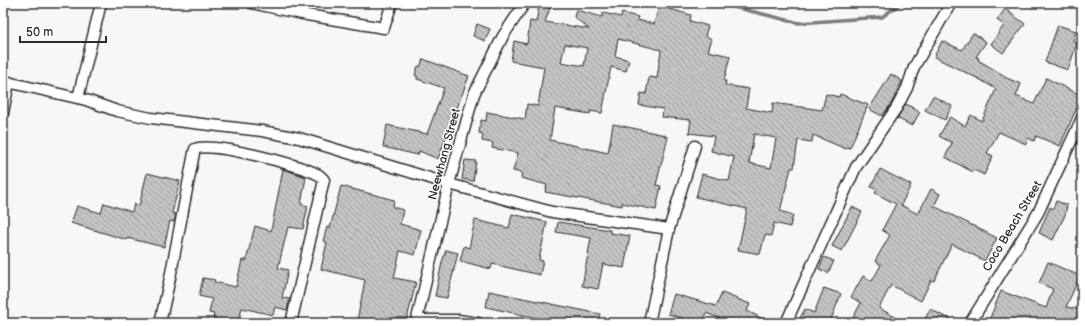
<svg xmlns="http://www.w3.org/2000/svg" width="1085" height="326" font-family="'Balsamiq Sans',sans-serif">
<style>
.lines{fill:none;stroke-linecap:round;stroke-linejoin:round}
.stream{stroke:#7b7b7b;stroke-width:3.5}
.building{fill:url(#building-back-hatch);stroke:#2b2b2b;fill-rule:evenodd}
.street-casing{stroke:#2b2b2b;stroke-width:13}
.street{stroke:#fff;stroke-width:10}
.labels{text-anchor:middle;stroke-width:3;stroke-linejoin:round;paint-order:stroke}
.street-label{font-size:12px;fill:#2b2b2b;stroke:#fff}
</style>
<defs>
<pattern id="building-back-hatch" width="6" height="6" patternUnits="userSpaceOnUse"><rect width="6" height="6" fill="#c4c4c4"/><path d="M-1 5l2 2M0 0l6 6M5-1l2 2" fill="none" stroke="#9f9f9f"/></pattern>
</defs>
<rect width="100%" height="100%" fill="#f7f7f7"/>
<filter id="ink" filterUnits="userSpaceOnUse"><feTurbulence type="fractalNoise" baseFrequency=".025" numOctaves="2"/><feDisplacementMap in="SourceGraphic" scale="8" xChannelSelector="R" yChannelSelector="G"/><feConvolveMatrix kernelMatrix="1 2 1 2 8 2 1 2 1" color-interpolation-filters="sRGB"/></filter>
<g filter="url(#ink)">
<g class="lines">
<!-- stream -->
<polyline class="stream" points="718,3 799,23 882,17 901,3"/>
</g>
<!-- building -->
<g class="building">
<path d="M 539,6 L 550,8 L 545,22 L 589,29 L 574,17 L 576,10 L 602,17 L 603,13 L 621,17 L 622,13 L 638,17 L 637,20 L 654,24 L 659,6 L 691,15 L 690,21 L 708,26 L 705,36 L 712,39 L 708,51 L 730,56 L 724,81 L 726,81 L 725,85 L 749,89 L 746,108 L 772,113 L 773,103 L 822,110 L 826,94 L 839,97 L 840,94 L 868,105 L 850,148 L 847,147 L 846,149 L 813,135 L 812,142 L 798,140 L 794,168 L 791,168 L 780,211 L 793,215 L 790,227 L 774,223 L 771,236 L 765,235 L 760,254 L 738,250 L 747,209 L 696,197 L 702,174 L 729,181 L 734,157 L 711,151 L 714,136 L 689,133 L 691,120 L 662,117 L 663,109 L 639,105 L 641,93 L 646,94 L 649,77 L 657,78 L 661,50 L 618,39 L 615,56 L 629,60 L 626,71 L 611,67 L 602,113 L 590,111 L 590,114 L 555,108 L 550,140 L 608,153 L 613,124 L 665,135 L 665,137 L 668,137 L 656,185 L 661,186 L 656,210 L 622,203 L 622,206 L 545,192 L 547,185 L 521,178 L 522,173 L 513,171 L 518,153 L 492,148 L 493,143 L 482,141 L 483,134 L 479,133 L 481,120 L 486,121 L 487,112 L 525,119 L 527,104 L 538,106 L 544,67 L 511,61 L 514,41 L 527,44 L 530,21 L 536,22 ZM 565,44 L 587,48 L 584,66 L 561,62 ZM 754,134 L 776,138 L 771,168 L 749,163 Z"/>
<polygon points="1005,9 1025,24 1003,53 991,44 1004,25 997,20"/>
<polygon points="477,24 490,29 485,41 473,36"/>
<polygon points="1058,25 1076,31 1073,41 1077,43 1068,70 1045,62"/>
<polygon points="973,33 986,42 976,57 979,58 978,60 1005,76 1004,77 1021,84 1016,96 1034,104 1046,78 1082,96 1060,146 1036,136 1034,141 1028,138 1026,144 999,132 987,153 993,156 984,175 974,170 973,172 945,157 952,143 939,136 950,117 965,126 971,115 982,121 996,89 979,79 934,57 942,41 962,50"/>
<polygon points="423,59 469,76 438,159 419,151 418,155 383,147 387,125 427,134 444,88 417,79 417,76 415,75 418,66 420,67"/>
<polygon points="891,74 902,81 891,104 882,116 869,109"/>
<polygon points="933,96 952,106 945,120 925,110"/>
<polygon points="906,104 920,112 912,126 897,118"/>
<polygon points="465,160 476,161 473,181 462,179"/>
<polygon points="283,169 306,177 301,204 308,206 303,229 288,227 278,268 288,270 282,298 290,299 287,310 275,307 273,315 242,308 238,323 212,323 214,314 209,313 212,299 199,296 203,278 215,280 214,282 236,287 242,260 246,261 255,226 271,231"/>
<polygon points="880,169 911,185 901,205 918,214 931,189 940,194 934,206 997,238 985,261 952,244 934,281 931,280 921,301 891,285 879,308 906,323 850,323 861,303 851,297 863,276 872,281 881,265 875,261 890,235 882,230 896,204 875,193 877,190 871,187"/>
<polygon points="147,173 180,181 172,213 176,214 174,222 170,221 164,247 127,238 127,240 71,223 77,206 101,213 104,203 132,212 134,204 139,206"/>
<polygon points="341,186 394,200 393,207 403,210 400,224 421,230 415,255 400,251 394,278 416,282 406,323 358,323 357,321 365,280 321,269 327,242 323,241 327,227 330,228"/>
<polygon points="1056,201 1067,205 1065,215 1053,240 1039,233 1050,207 1053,209"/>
<polygon points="852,207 862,212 842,251 832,246"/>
<polygon points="512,214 547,222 539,260 543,261 540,275 492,264 491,269 460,261 464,246 469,248 475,220 509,228"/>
<polygon points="558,222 610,230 610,233 630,236 624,268 603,264 598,289 582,286 591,238 556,232"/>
<polygon points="446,250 458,253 447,298 435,296 442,262"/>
<polygon points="824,257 834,261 828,273 819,269"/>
<polygon points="1048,262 1080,276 1066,307 1078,309 1076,323 988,323 1001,291 1046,308 1053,289 1039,283"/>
<polygon points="824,288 841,294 830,322 832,323 810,323 800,318 805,309 814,313"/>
<polygon points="489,291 600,314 598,323 560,323 486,307"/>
<polygon points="722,293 750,304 747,311 772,323 731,323 706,313 703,323 700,323 668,314 674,294 716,306"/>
<polygon points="930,309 957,323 923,323"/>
</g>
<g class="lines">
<!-- street casing -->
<g class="street-casing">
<g id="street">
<polyline points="251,3 307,15 384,28 392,3"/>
<polyline points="3,81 86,100 117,111 151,118 262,131 299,138 449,184 552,212 669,229"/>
<polyline points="78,98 101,3"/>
<polyline points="3,113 9,82"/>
<polyline points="417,320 458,320 478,323"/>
<path d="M 160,323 L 170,278 L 194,153 L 195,149 C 211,141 299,165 317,174 C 320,175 322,178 324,180 L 291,323"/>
<polyline points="416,323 449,184 474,94 503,36 525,3"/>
<polyline points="649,323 669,229 695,146"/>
<polyline points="786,323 856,167 897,107 907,88 914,67 951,3"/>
<polyline points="970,323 1038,213 1082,118"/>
</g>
</g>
<!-- street -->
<use href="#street" class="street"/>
</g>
</g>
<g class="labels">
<!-- street labels -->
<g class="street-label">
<text transform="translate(444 154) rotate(-75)" y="4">Neewhang Street</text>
<text transform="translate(1012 226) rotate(-59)" y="4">Coco Beach Street</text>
</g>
</g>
<!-- margin -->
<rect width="1085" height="326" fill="none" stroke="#fff" stroke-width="16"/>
<rect x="8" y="8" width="1069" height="310" fill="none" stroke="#2b2b2b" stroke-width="1.5" filter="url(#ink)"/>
<!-- scale -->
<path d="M20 36v6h86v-6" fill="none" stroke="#2b2b2b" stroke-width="2"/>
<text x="26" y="36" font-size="12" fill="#2b2b2b" stroke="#ffffff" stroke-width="3" paint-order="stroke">50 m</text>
</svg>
